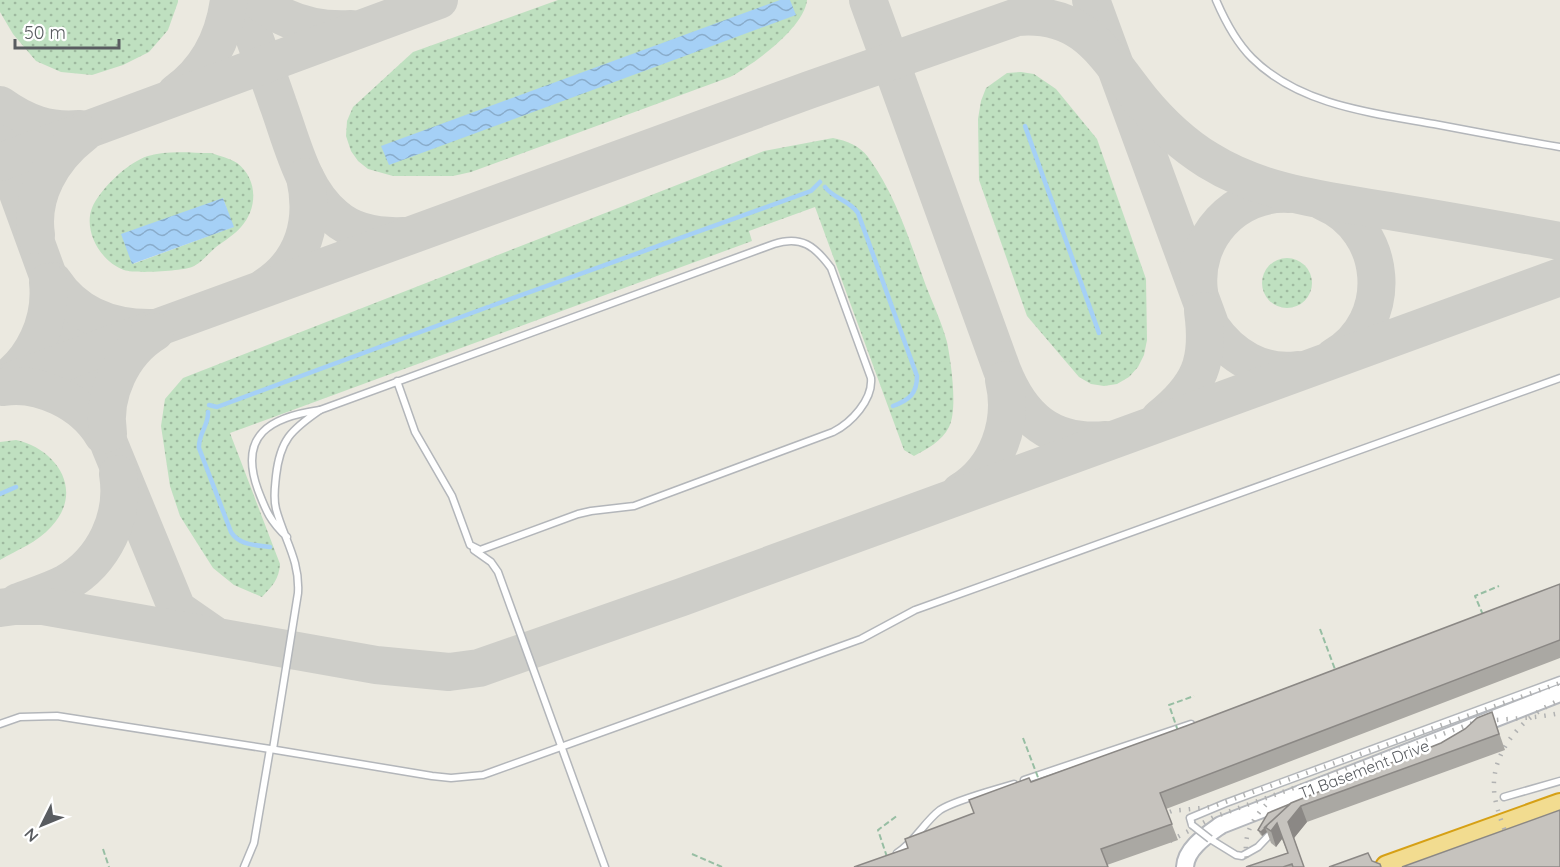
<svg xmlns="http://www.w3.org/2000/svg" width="1560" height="867" font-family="Quicksand,sans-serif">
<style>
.grass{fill:url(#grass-dots);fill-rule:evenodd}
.water{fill:url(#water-waves)}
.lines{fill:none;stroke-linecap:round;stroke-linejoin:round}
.stream{stroke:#a5d0f6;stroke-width:4.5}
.taxiway{stroke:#cecec9;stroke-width:38}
.lane-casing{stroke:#b3b6ba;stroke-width:9}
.secondary-casing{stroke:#b4b7bc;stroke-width:20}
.highway-casing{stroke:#d6a015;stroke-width:26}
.path{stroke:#97bea3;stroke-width:2;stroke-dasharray:6 3;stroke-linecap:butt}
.lane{stroke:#fff;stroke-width:6}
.secondary{stroke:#fff;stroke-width:16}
.highway{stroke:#f2dc90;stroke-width:22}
.rail{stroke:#b1b2b2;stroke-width:4.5;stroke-dasharray:1.5 8;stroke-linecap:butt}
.lane-bridge-casing{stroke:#b3b6ba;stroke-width:9;stroke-linecap:butt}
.path-bridge{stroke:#97bea3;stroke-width:2;stroke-dasharray:6 3;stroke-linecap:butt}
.lane-bridge{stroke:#fff;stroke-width:6}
.wall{fill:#aaa8a3}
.shaded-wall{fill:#8b8885}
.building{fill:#c6c3be;stroke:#8b8885;stroke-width:1.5}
.labels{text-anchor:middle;stroke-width:5;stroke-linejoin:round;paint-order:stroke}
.street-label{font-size:16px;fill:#595c60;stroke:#fff}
</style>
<defs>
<pattern id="grass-dots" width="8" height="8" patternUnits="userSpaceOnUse" patternTransform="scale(1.5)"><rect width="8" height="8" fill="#bfe0c0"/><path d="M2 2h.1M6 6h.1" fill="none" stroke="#9eb99f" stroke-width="1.8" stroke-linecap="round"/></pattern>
<pattern id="water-waves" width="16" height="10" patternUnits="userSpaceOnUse" patternTransform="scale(1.5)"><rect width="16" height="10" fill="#a5d0f6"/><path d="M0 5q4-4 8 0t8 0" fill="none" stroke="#89accb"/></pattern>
</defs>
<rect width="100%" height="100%" fill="#ebe9e0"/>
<!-- grass -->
<g class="grass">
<polygon points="0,0 178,0 178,2 168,30 149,52 123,65 92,75 61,72 36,61 13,34 0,12"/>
<path d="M 558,0 L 807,0 C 804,28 754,64 730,77 L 471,172 L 453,176 L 393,176 L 368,169 L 358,161 L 351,151 L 346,136 L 347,121 L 353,107 L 413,52 Z"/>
<polygon points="1021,72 1034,74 1056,89 1097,139 1146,279 1147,340 1144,355 1138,367 1129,377 1117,384 1104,386 1091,384 1079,377 1027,316 979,180 978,119 981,101 986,88 1007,73"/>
<path d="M 833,138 C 847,141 859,145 868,157 C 896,195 910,242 926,286 C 933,304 942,323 947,342 C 951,362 958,409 949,427 C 942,441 927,449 914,456 L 904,450 L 815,207 L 749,231 L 752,241 L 230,433 L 280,564 C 279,580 272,586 262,597 L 234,585 L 213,568 L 180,516 L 170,486 L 161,426 L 165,399 L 183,378 L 764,151 Z"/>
<path d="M 211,153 C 220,156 229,158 237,163 C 258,179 258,208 241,227 C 234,235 224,241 216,247 C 209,253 200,264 192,267 C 181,271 135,274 124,270 C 101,262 83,231 92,208 C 100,189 128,162 148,156 C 167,150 191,153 211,153 ZM 223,198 L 233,227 L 133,264 Z"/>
<circle cx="1287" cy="283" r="25"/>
<path d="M 16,440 C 57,449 85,491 51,527 C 38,542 17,550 0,560 L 0,442 Z"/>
</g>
<!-- water -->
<g class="water">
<polygon points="780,0 790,0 796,15 389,165 381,146"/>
<polygon points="223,198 234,227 132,264 121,234"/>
</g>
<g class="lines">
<!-- stream -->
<g class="stream">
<polyline points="1025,126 1099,333"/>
<path d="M 825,187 C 834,199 849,200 858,213 L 917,376 C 917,394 909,400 893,406"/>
<polyline points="491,306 811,191 820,182"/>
<polyline points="209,405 217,407 488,307"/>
<path d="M 208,412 C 209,425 198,434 199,448 L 231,532 C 239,545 255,545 270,547"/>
<polyline points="0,494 16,487"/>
</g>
<!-- taxiway -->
<g class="taxiway">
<path d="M 241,0 C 253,35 266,69 278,104 C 292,142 302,190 335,217 C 354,234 380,237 404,236"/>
<path d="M 258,0 C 285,23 316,31 351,29"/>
<path d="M 868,0 L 1002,370 C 1021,418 1051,445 1106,440"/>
<path d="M 1091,0 L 1211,327 C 1231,356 1262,375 1298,370"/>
<path d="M 176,93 C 208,70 224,38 229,0"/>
<path d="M 0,105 C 25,123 49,132 80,129"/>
<polyline points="0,144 110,446 177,609 213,634"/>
<polyline points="0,162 439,0"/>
<path d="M 1324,202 C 1388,229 1396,321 1334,357"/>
<path d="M 36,235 C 30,195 52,158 83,134"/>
<path d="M 53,281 C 76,316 114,329 154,328"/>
<path d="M 265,287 C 304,262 315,221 305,177"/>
<path d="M 1199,292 C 1192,238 1235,191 1289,194"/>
<path d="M 1,382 C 34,362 52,320 48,282"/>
<path d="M 0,385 L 809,90 L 1017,17 C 1084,11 1105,55 1141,100 C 1160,123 1182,144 1208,160 C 1264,195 1331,201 1395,212 C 1450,221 1505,231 1560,241"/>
<path d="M 3,387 C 40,381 84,403 103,435"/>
<path d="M 1160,418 C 1200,386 1210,361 1203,311"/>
<path d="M 108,433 C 102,395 122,352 155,332"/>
<path d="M 960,492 C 998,469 1014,422 1004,380"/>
<path d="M 18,602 C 34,596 51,591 66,583 C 104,561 125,517 118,474"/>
<polyline points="0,608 15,606 43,606 376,665 449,672 479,668 682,597 1560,277"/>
</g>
<!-- lane casing -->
<g class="lane-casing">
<g id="lane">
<path d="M 1216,0 C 1225,21 1236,42 1252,58 C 1299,105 1372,113 1434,124 C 1476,132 1518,140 1560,147"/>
<path d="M 320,410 L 774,244 C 801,235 815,246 831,268 L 871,378 C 873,400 851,423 833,432 L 634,506 L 591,511 L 578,514 L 480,550 L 470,545 L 452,496 L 415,432 L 397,381"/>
<polyline points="474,550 491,562 498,572 605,867"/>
<polyline points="0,724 20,717 57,716 270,749 432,776 451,778 483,775 861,639 915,610 1560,378"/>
<path d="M 273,749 L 298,593 C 300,560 284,539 276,509 C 273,498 275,487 276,476 C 280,440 291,430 320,410 C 270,417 238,435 258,490 C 266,511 270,521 287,537"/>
<polyline points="1024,780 1191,724"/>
<polyline points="1504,797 1560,781"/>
<polyline points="1192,825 1190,818 1226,803 1560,680"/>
<polyline points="1210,839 1236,855 1242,856 1258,847 1273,831"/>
<path d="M 897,853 C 915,842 924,822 940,810 C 955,800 995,790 1014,784"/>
<polyline points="244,867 254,843 270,749"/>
</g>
</g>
<!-- secondary casing -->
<g class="secondary-casing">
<path id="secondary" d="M 1185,867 C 1186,848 1207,835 1221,825 L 1560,693"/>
</g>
<!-- highway casing -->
<g class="highway-casing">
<polyline id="highway" points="1387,867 1560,805"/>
</g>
<!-- path -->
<g class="path">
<polyline points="103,849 109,867"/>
<polyline points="692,854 722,867"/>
</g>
<!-- lane -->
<use href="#lane" class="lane"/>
<!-- secondary -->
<use href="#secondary" class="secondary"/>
<!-- highway -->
<use href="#highway" class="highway"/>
<!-- rail -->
<g class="rail">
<path d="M 1478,722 C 1505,718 1534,719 1560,713"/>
<polyline points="1161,815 1172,811 1211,807 1560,683"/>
<polyline points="1170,841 1214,817 1487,718"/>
<path d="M 1511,847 C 1505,831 1498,814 1495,798 C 1487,754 1523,715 1560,700"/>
<path d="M 1249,867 C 1240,839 1251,818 1271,800"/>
</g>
<!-- lane-bridge casing -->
<g class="lane-bridge-casing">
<polyline id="lane-bridge" points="1192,825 1210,839"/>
</g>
<!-- path-bridge -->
<g class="path-bridge">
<polyline points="1483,615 1475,596 1499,586"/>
<polyline points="1320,629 1336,672"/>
<polyline points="1178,731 1169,705 1194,696"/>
<polyline points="1023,738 1039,780"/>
<polyline points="887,857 878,830 898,815"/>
</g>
<!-- lane-bridge -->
<use href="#lane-bridge" class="lane-bridge"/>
</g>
<!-- wall -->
<g class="wall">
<polygon points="1560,584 1560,658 1166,809 1178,840 1107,865 908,848 974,814 1031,782 1186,726"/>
<polygon points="1492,712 1505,750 1307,822 1294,838 1304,867 1246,867 1288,853 1282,839 1276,847 1271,843 1267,832 1262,836 1260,834 1258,830 1268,813 1441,743"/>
</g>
<!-- shaded-wall -->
<g class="shaded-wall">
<polygon points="1290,806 1282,839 1276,847 1271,831"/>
<polygon points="1301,806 1307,822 1294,838 1288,822"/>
<polygon points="1265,828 1267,832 1262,836 1261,832"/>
</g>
<!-- building -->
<g class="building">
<polygon points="1560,584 1560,640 1160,793 1172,824 1101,849 1108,867 854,867 908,848 905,839 974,813 969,800 1029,778 1031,782 1186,726"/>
<polygon points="1492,712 1499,734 1301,806 1288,822 1304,867 1293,867 1292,864 1283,867 1246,867 1288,853 1277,823 1271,831 1265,827 1291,803 1441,743 1465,729 1477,718"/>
<polygon points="1290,804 1265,827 1266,827 1261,832 1258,830 1268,813"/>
<polygon points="1560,810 1560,867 1402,867"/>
<polygon points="1368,853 1372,861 1380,864 1381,867 1329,867"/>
</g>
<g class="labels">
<!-- street labels -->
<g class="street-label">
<text transform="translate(1364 769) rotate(-21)" y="6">T1 Basement Drive</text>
</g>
</g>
<!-- north arrow -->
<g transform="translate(42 825) rotate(227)" stroke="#ffffff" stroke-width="4.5" paint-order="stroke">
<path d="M0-4.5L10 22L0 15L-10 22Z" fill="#595c60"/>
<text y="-9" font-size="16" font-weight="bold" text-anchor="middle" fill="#595c60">N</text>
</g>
<!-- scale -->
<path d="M15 39v9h104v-9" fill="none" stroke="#595c60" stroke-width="3"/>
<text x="24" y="39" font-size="18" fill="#595c60" stroke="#ffffff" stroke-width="4.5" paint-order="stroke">50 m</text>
</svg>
